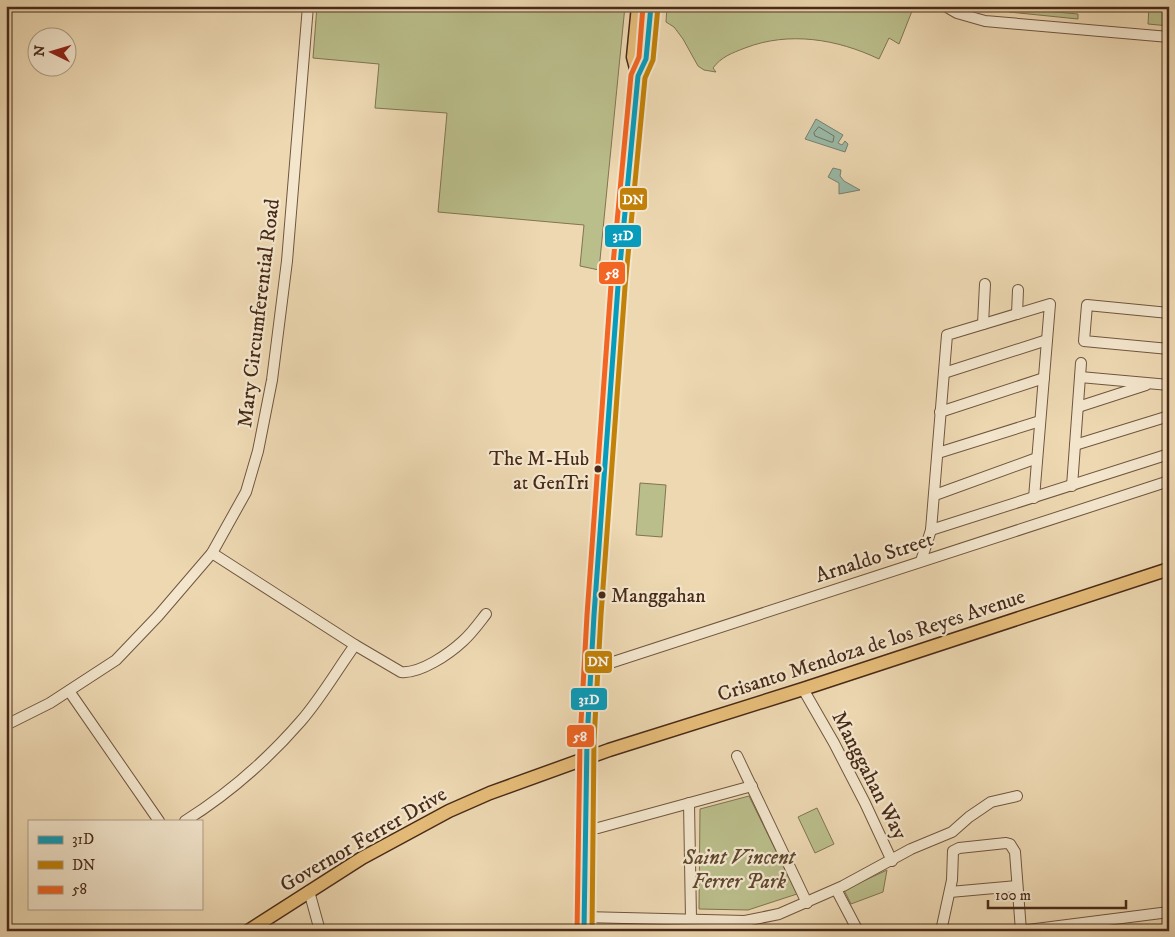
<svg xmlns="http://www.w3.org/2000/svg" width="1175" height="937" font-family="'IM FELL DW Pica',serif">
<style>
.green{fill:#babe8b;stroke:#817452}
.water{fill:#9abaa8;stroke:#79806f}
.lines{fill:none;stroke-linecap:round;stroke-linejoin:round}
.shore{stroke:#717260;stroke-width:1}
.minor-casing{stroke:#71563f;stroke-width:12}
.major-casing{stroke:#482a19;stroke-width:15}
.minor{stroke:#f3e6cd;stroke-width:10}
.major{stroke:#e6bc79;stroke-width:12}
.bus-1-casing{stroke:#f3e6cd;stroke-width:9}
.bus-2-casing{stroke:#f3e6cd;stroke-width:9}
.bus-3-casing{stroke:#f3e6cd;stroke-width:9}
.bus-1{stroke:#079cbc;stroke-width:5}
.bus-2{stroke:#c28108;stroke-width:5}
.bus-3{stroke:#f26522;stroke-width:5}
.bus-dot{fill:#482a19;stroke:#f3e6cd;stroke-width:2}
.labels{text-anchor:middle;stroke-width:4.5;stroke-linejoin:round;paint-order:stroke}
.bus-label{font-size:20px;fill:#482a19;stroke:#f3e6cd;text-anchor:end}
.street-label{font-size:21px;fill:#482a19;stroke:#f3e6cd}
.park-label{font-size:21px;font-style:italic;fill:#5f4830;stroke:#f3e6cd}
.line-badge{stroke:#f3e6cd;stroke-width:2}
.badge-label{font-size:14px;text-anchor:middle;font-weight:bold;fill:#fff}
</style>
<rect width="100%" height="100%" fill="#edd8b2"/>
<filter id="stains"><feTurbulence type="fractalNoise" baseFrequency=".004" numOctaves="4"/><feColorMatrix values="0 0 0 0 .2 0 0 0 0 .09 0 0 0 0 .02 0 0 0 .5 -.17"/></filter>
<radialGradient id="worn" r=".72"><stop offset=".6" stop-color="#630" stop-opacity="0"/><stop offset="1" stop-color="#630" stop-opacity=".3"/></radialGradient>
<!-- green -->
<g class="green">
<polygon points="317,6 625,6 599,270 580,266 584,225 438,212 447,113 375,108 379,64 313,58"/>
<path d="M 667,6 L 914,6 L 899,44 L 889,38 L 879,59 C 837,39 789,31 745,48 C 732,53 721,57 713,68 L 716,72 L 704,70 L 698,66 L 683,39 L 674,27 L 666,22 Z"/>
<polygon points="1149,6 1169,6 1169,26 1148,24"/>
<polygon points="1012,8 1078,14 1078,19 1009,12"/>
<polygon points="640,483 666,485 662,537 636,535"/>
<polygon points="749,796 797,894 748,910 699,909 700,809"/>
<polygon points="817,808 834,844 815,853 798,817"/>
<polygon points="887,870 883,892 851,904 844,890"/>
</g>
<!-- water -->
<g class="water">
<polygon points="816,119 843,135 838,143 842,145 845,141 848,144 845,152 805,139"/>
<polygon points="833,168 841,170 840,176 844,181 860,190 839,194 839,183 828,177"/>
</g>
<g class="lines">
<!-- shore -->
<polygon class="shore" points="819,127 834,136 833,142 831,142 815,136 814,133"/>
<!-- minor casing -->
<g class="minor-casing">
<g id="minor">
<polyline points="945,6 957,13 985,21 1169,37"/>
<polyline points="1169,313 1087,305 1084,341 1169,349"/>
<polyline points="1017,314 1018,290"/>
<polyline points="983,324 985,284"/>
<polyline points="944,373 1047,340"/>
<polyline points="1080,377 1169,385"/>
<polyline points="1078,407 1146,385"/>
<polyline points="940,412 1044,378"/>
<polyline points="1075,445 1169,416"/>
<polyline points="938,453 1040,421"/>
<polyline points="1072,486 1081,363"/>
<polyline points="935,495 1037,458"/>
<polyline points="931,530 1169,454"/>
<path d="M 212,553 L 355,645 L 401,672 C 420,674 449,654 463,641 C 472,633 479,623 486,614"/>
<polyline points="921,561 931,530 947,335 1050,304 1034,498"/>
<polyline points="591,664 604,665 1169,481"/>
<polyline points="803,689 834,743 865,803 892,861"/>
<polyline points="69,691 159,821"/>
<polyline points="6,725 50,703 116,660 158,616 212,553 246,492 258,451 272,380 287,261 308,6"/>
<polyline points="737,756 807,903"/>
<polyline points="689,803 691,919"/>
<path d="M 185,821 C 228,794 268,759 301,721 C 321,698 337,670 355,645"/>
<polyline points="585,828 598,828 752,786"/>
<polyline points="309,891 320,931"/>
<polyline points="950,892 1017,886"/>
<polyline points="838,893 858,931"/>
<polyline points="584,917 745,921 779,914 843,886 911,849 952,832 969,817 991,802 1017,796"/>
<polyline points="941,931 952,880 953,851 959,848 1006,843 1010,844 1015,852 1021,931"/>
<polyline points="1020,931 1169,912"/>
</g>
</g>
<!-- major casing -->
<g class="major-casing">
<g id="major">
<polyline points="638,6 633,57 638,76"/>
<polyline points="248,931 362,858 449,811 490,793 609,750 803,689 1169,569"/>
<polyline points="584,931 587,740 594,615 618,286 638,76 646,59 651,6"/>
</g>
</g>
<!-- minor -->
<use href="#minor" class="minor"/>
<!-- major -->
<use href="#major" class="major"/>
<!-- bus-1 casing -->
<g class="bus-1-casing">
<polyline id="bus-1" points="584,931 587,740 594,615 618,286 638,76 646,59 651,6"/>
</g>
<!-- bus-2 casing -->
<g class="bus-2-casing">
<polyline id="bus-2" points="592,931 594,740 601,615 625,287 645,78 653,60 658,7"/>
</g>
<!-- bus-3 casing -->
<g class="bus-3-casing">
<polyline id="bus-3" points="577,931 580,740 587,615 611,285 631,75 639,57 643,6"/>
</g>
<!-- bus-1 -->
<use href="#bus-1" class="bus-1"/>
<!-- bus-2 -->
<use href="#bus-2" class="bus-2"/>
<!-- bus-3 -->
<use href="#bus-3" class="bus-3"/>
</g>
<!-- markers -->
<g class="bus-dot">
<circle cx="598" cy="469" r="4.5"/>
<circle cx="602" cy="595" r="4.5"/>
</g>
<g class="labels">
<!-- bus labels -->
<g class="bus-label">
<text x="589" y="465">The M-Hub<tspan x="589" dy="24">at GenTri</tspan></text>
<text x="611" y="602" text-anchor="start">Manggahan</text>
</g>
<!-- street labels -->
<g class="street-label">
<text transform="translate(258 313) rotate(-83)" y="7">Mary Circumferential Road</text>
<text transform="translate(874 557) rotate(-18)" y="7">Arnaldo Street</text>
<text transform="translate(871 645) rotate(-18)" y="7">Crisanto Mendoza de los Reyes Avenue</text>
<text transform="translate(870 775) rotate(63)" y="7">Manggahan Way</text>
<text transform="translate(363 839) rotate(-30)" y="7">Governor Ferrer Drive</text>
</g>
<!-- park labels -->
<g class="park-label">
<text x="739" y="864">Saint Vincent<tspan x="739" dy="24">Ferrer Park</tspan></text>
</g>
</g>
<g class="line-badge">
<rect x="619" y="187" width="29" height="24" rx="5" fill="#c28108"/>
<rect x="604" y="224" width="38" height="24" rx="5" fill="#079cbc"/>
<rect x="598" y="261" width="28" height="24" rx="5" fill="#f26522"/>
<rect x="584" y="650" width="29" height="24" rx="5" fill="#c28108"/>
<rect x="570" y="687" width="38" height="24" rx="5" fill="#079cbc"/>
<rect x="566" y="724" width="29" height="24" rx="5" fill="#f26522"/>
</g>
<g class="badge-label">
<text x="633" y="204">DN</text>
<text x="623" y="240">31D</text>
<text x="612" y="278">58</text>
<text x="598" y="666">DN</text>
<text x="589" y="704">31D</text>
<text x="580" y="741">58</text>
</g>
<!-- margin -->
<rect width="1175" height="937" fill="none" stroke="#edd8b2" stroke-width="25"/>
<rect x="8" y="8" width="1160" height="922" fill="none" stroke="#482a19" stroke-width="2.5"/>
<rect x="12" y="12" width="1150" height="912" fill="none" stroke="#482a19"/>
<!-- legend -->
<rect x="28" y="820" width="175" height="90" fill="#f3e6cd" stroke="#af9b85"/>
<rect x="38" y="836" width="25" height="8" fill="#079cbc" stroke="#af9b85"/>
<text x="72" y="844" font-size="15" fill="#482a19">31D</text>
<rect x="38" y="861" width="25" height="8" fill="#c28108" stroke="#af9b85"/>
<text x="72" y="870" font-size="15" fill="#482a19">DN</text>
<rect x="38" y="886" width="25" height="8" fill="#f26522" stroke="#af9b85"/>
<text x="72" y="894" font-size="15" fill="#482a19">58</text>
<!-- north arrow -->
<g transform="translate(52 52) rotate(275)"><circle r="24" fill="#f3e6cd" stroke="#af9b85"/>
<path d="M0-4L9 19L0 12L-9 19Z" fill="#8f2418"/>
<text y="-8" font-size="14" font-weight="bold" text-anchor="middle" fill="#482a19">N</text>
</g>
<!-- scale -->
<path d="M988 900v8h138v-8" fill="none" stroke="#482a19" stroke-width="2.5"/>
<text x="995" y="900" font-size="15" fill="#482a19" stroke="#f3e6cd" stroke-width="4" paint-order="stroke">100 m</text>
<rect width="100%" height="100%" filter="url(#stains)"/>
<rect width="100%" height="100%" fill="url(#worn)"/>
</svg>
